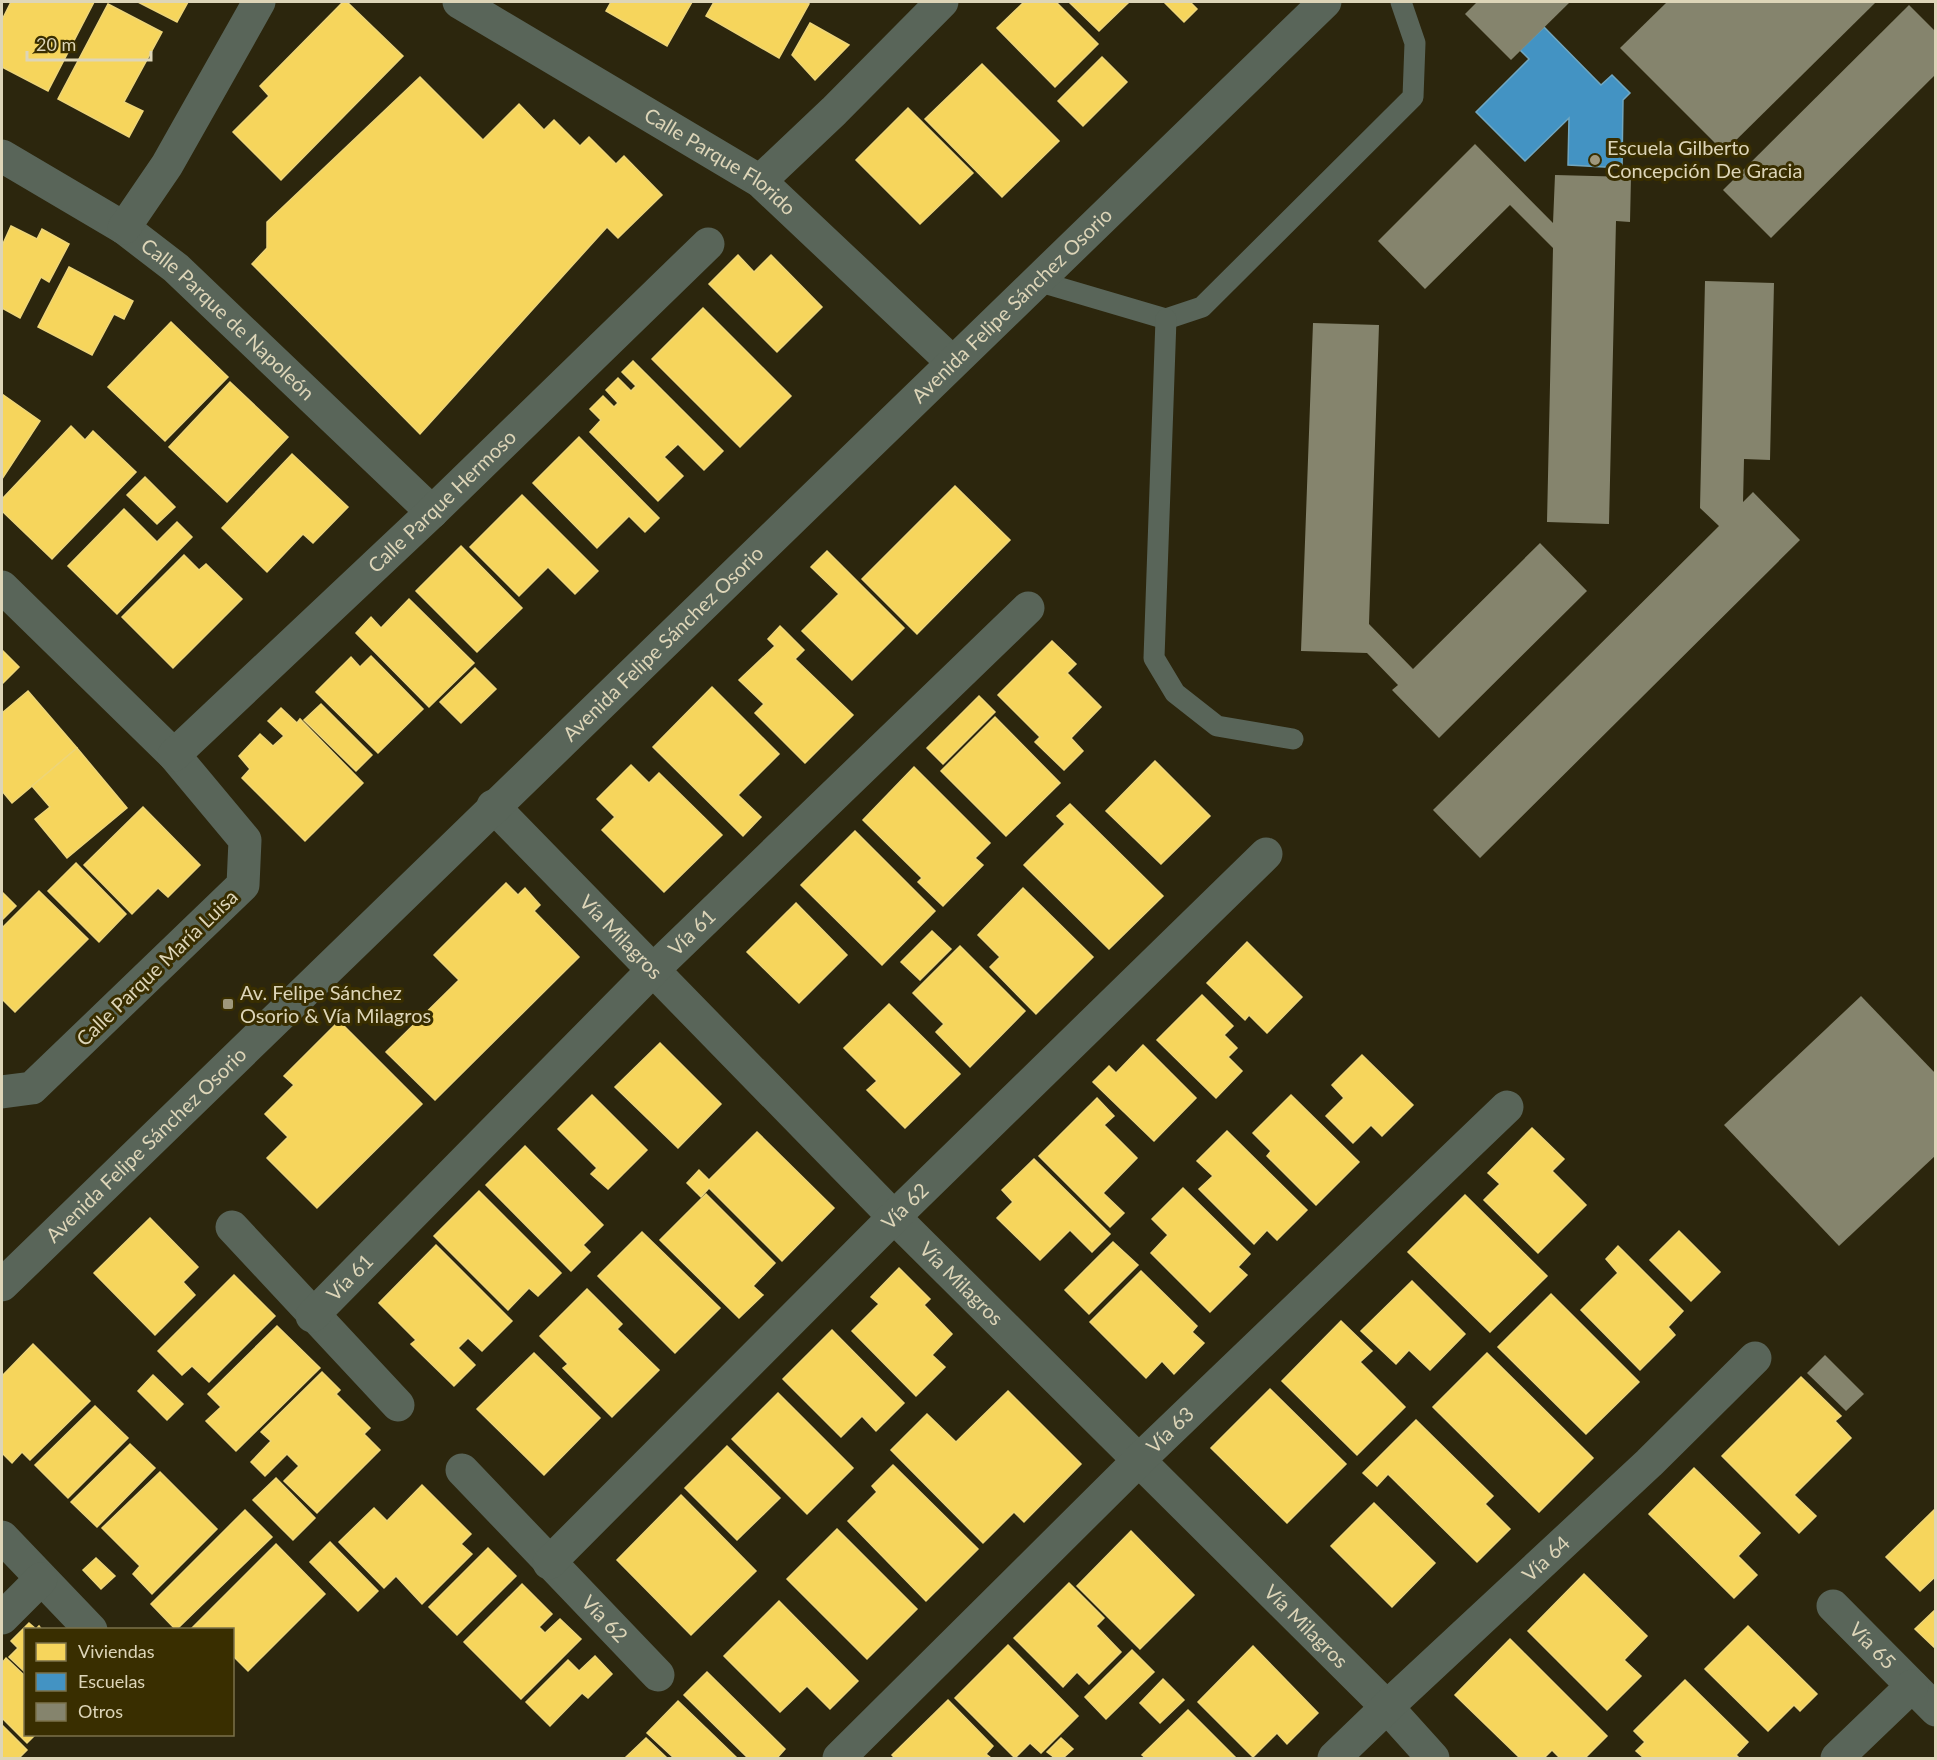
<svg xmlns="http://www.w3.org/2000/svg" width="1937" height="1760" font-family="Lato,sans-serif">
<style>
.homes{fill:#f6d55c;stroke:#eed578;stroke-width:1.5}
.schools{fill:#4393c3;stroke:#71a7c0;stroke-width:1.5}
.building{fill:#85846d}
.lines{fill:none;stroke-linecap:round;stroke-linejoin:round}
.service{stroke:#596559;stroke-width:21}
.minor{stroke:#596559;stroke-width:33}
.tertiary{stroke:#596559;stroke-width:33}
.poi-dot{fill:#9f987c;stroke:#392e00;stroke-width:2}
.labels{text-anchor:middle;stroke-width:6;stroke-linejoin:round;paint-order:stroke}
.poi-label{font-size:20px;fill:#ddd5b8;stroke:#392e00;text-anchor:start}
.street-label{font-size:20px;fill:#ddd5b8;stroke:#392e00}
</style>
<rect width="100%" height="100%" fill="#2c260d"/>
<!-- homes -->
<g class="homes">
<polygon points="11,2 94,2 48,91 2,67 2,20"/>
<polygon points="138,2 188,2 177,22"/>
<polygon points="343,2 347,2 403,56 281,180 233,132 269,96 260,86"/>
<polygon points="611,2 692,2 667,46 606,11"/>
<polygon points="714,2 804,2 809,4 779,58 706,16"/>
<polygon points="1024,2 1056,2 1098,44 1055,87 997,28"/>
<polygon points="1069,2 1129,2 1099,31"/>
<polygon points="1164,2 1190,2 1197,9 1184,22"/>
<polygon points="108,4 162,32 124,102 143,111 129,137 58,99"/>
<polygon points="810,23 849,45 815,80 792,55"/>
<polygon points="1102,57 1127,82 1083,126 1058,101"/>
<polygon points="982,64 1059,141 1002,197 925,119"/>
<polygon points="420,77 483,140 519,104 544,130 554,120 580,146 589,137 616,164 624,156 662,195 618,238 607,227 420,434 252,264 267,248 267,222"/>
<polygon points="908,108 973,173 920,224 856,160"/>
<polygon points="11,226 37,239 42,229 69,244 49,282 41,277 20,318 2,308 2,246"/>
<polygon points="738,255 754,272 771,255 822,307 777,352 709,284"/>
<polygon points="69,267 133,301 124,319 114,314 92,355 38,327"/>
<polygon points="703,308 791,396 740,447 652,359"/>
<polygon points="171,322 228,377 165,441 108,387"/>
<polygon points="633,361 723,451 704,470 678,444 664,457 683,476 658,501 590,432 601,420 590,409 603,396 614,407 618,403 606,390 618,378 631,391 636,386 622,372"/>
<polygon points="230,382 288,437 227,502 169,447"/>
<polygon points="2,394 40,421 2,479"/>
<polygon points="71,426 85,440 93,431 136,472 52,559 2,511 2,499"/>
<polygon points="579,437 659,518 645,532 629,516 597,548 533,483"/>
<polygon points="292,454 348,507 313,543 303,534 267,572 222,528"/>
<polygon points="145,477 175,507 157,524 127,495"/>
<polygon points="955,486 1010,540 917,634 862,579"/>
<polygon points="522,495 598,571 575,594 548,567 519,596 470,547"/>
<polygon points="124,509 157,542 177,522 192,537 117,614 68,566"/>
<polygon points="461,546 522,608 477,652 416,591"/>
<polygon points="827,551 904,628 852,680 802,631 839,594 811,567"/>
<polygon points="184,555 199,570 206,564 242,599 173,668 122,617"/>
<polygon points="409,599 474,663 429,707 356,633 371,617 381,628"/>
<polygon points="780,626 804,650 795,659 853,715 805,763 755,713 764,704 739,680 775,646 768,639"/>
<polygon points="1052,641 1076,664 1067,673 1101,707 1071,738 1083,751 1064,770 1035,742 1040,737 998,695"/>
<polygon points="2,650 19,667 2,684"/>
<polygon points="371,656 423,709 378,753 316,692 351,657 360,667"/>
<polygon points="475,668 496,689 461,723 440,702"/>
<polygon points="712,687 779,754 738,795 761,817 743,836 653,747"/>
<polygon points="28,691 77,748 12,803 2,791 2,713"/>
<polygon points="979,696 995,712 943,764 927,748"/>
<polygon points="321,704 372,755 356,771 304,720"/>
<polygon points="281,708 297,723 300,719 363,783 305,841 242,778 250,769 239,756 260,734 273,746 284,736 268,721"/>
<polygon points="995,717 1060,783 1006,836 941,771"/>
<polygon points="77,748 127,808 67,858 35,819 50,807 32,786"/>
<polygon points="1155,761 1210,816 1161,864 1106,811"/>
<polygon points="631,765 649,783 659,773 722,835 664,892 602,830 615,817 597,799"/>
<polygon points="914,767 990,843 975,858 983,865 943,906 918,882 922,878 863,820"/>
<polygon points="1070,804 1163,896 1109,949 1024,865 1065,824 1057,816"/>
<polygon points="143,807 200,865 168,897 158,888 132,914 84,865"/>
<polygon points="855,831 935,911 882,965 801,885"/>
<polygon points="76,863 126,914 99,942 48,891"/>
<polygon points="506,883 518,895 525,888 540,905 534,911 579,957 435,1100 386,1052 459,980 434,955"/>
<polygon points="1023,888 1093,957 1036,1014 990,967 1000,957 978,935"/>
<polygon points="39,891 88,939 15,1012 2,999 2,928"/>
<polygon points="2,892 16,906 2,920"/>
<polygon points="796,903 847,955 799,1003 747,952"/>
<polygon points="932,931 951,949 920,980 901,962"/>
<polygon points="1247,942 1302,997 1267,1033 1249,1015 1245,1020 1207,983"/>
<polygon points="960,946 1025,1011 970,1067 936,1032 944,1024 913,993"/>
<polygon points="1202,995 1233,1026 1224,1035 1237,1048 1228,1057 1242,1071 1216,1098 1157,1040"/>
<polygon points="889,1004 960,1074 905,1128 867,1090 877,1081 844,1048"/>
<polygon points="339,1021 422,1104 317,1208 267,1158 288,1137 265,1114 294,1085 284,1076"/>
<polygon points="660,1043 721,1104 678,1148 615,1087"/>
<polygon points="1143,1045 1196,1098 1154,1141 1093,1082 1109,1066 1116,1073"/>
<polygon points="1362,1055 1413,1105 1382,1136 1371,1125 1353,1143 1326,1116 1344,1098 1332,1085"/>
<polygon points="592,1095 647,1150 608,1189 591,1174 597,1168 558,1129"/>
<polygon points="1291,1095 1359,1162 1316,1205 1267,1156 1271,1151 1253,1133"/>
<polygon points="1097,1098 1114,1116 1104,1125 1137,1158 1103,1193 1124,1213 1110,1227 1039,1156"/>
<polygon points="1532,1128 1564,1159 1552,1171 1586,1205 1538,1253 1484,1200 1500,1184 1488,1173"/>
<polygon points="1227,1131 1307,1210 1277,1240 1267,1230 1254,1244 1199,1189 1213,1176 1197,1161"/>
<polygon points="757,1132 834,1208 782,1261 709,1188 701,1197 687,1183 699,1170 709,1180"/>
<polygon points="525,1146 603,1225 583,1245 590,1252 571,1271 486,1185"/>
<polygon points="1034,1159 1110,1234 1092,1252 1070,1230 1040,1260 997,1218 1013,1202 1002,1190"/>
<polygon points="1183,1188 1250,1254 1238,1267 1247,1275 1210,1312 1151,1253 1168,1235 1152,1219"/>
<polygon points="479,1191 561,1273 538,1296 529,1288 508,1310 434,1236"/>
<polygon points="706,1194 775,1263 753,1286 763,1295 739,1318 660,1240"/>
<polygon points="1465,1195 1547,1276 1490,1332 1408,1252"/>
<polygon points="150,1218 198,1267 183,1282 195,1295 155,1335 94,1273"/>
<polygon points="1679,1231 1720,1272 1691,1301 1650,1260"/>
<polygon points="642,1232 720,1308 675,1353 598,1276"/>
<polygon points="1113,1242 1138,1265 1089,1314 1065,1290"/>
<polygon points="436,1245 512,1321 482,1351 468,1338 458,1348 475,1365 454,1386 411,1344 416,1340 379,1303"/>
<polygon points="1618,1246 1683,1311 1668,1327 1675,1335 1640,1370 1581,1310 1618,1273 1606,1259"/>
<polygon points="899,1268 930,1299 924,1305 952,1334 932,1355 945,1367 916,1396 852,1331 879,1304 871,1297"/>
<polygon points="1141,1271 1197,1326 1192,1332 1204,1343 1174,1374 1162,1361 1146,1378 1090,1322"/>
<polygon points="234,1275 275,1316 209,1382 192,1366 182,1375 158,1351"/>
<polygon points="1412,1281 1465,1334 1430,1370 1409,1350 1396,1364 1361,1331"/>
<polygon points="587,1289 622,1324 617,1329 659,1370 612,1417 563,1368 568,1364 540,1336"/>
<polygon points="1551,1294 1639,1382 1586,1434 1498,1347"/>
<polygon points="1341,1321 1372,1351 1360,1362 1405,1407 1357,1455 1282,1381"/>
<polygon points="277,1326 320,1368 236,1451 206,1421 221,1407 208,1394"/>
<polygon points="832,1330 904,1403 876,1431 862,1416 841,1437 783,1379"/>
<polygon points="33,1344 90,1401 30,1460 22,1452 12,1463 2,1453 2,1376"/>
<polygon points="534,1353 600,1418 544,1475 477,1409"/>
<polygon points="1487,1353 1593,1458 1539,1512 1433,1407"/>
<polygon points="322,1372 340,1390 336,1394 370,1428 364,1434 380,1450 317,1513 284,1481 299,1466 287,1454 265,1476 251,1462 271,1441 261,1432"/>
<polygon points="153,1375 183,1404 167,1420 138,1391"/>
<polygon points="1801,1377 1841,1416 1835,1421 1851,1438 1794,1495 1816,1516 1799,1533 1722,1456"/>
<polygon points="1270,1389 1346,1464 1287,1523 1211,1448"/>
<polygon points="1008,1391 1081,1464 1024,1522 1014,1512 983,1543 891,1450 927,1414 956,1442"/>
<polygon points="778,1393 853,1468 807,1514 732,1439"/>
<polygon points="95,1406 128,1438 68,1498 35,1465"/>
<polygon points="1416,1420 1493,1496 1485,1504 1510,1529 1477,1562 1388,1474 1377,1486 1363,1473"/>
<polygon points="130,1444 155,1468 97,1527 71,1502"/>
<polygon points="727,1446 780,1498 737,1540 685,1488"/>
<polygon points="893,1465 978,1549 926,1601 848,1521 877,1492 872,1486"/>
<polygon points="1694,1468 1760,1533 1738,1556 1757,1575 1734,1598 1649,1514"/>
<polygon points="160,1472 217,1529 152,1594 133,1574 140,1566 102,1528"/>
<polygon points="276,1478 315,1518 293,1540 253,1500"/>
<polygon points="422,1485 471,1534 461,1544 472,1554 422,1604 396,1576 384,1588 339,1542 374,1508 387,1521"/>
<polygon points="681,1495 756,1571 691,1635 617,1560"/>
<polygon points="1374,1503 1435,1563 1392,1607 1331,1546"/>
<polygon points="245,1510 272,1537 176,1630 151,1604"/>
<polygon points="1934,1510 1936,1512 1936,1576 1920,1591 1886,1557"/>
<polygon points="837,1529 917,1609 867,1659 787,1579"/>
<polygon points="1131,1531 1194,1595 1140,1649 1077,1586"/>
<polygon points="330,1542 378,1591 358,1611 310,1562"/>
<polygon points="276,1544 325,1594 248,1671 232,1655 232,1630 190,1630"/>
<polygon points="488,1548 516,1576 457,1635 429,1607"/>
<polygon points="96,1558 115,1576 101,1589 83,1570"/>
<polygon points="1584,1574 1647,1636 1624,1660 1641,1676 1607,1710 1528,1631"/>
<polygon points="1069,1583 1104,1618 1096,1626 1121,1652 1089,1684 1077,1672 1063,1687 1014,1638"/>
<polygon points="522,1584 552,1614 539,1627 545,1633 560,1619 581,1639 521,1699 464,1642"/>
<polygon points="779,1601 858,1681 830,1709 807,1686 780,1712 724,1656"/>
<polygon points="1936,1609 1936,1649 1915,1629"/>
<polygon points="29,1623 36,1629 39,1626 42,1630 26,1630 26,1673 9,1657 18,1648 11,1641"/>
<polygon points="1748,1626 1817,1694 1800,1711 1794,1705 1768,1731 1705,1669"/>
<polygon points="1510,1639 1607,1736 1585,1758 1560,1758 1552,1750 1544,1758 1520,1758 1455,1695"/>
<polygon points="1008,1645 1078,1716 1041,1753 1030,1743 1015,1758 955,1698"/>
<polygon points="1253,1646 1318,1713 1287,1744 1277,1733 1253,1757 1198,1702"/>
<polygon points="1132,1650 1154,1672 1106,1719 1085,1697"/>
<polygon points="595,1656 612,1674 588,1698 582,1693 550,1726 526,1702 568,1660 579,1671"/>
<polygon points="6,1658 26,1677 26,1734 36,1734 27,1743 2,1718 2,1663"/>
<polygon points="707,1672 785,1749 777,1758 748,1758 684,1695"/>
<polygon points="1163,1679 1184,1700 1160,1723 1140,1703"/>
<polygon points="1685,1680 1748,1742 1736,1755 1739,1758 1644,1758 1636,1751 1645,1742 1634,1731"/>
<polygon points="948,1700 993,1746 986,1754 991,1758 895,1758 892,1755"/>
<polygon points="678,1701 737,1758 674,1758 647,1733"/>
<polygon points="1188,1710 1236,1758 1146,1758 1142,1755"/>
<polygon points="2,1725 27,1750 19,1758 2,1758"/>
<polygon points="646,1738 667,1758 625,1758"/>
<polygon points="1061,1738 1073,1749 1063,1758 1055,1758 1047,1752"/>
</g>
<!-- schools -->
<polygon class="schools" points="1544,27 1601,85 1612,75 1630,93 1623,100 1622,168 1568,165 1569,118 1525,161 1476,112 1529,59 1520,50"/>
<!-- building -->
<g class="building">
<polygon points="1477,2 1570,2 1511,60 1465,14"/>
<polygon points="1667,2 1876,2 1724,152 1620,48"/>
<polygon points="1909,5 1936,32 1936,74 1771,238 1723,190"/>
<polygon points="1475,144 1553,223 1555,175 1631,177 1630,222 1616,221 1609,524 1547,522 1553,248 1510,205 1425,289 1378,241"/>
<polygon points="1705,281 1774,283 1770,460 1744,459 1743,502 1753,492 1800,540 1480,858 1433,810 1719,526 1700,508"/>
<polygon points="1313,323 1379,325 1369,624 1413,669 1540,543 1587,591 1439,738 1392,690 1398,685 1367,653 1301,651"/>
<polygon points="1861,996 1936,1074 1936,1155 1839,1246 1724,1125"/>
<polygon points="1825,1355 1864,1394 1846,1411 1807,1373"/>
</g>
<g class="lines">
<!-- service -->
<g class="service">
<polyline points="1037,281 1166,319 1202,307 1413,97 1415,43 1401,2"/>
<polyline points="1166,319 1154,658 1175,693 1217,726 1293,739"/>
</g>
<!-- minor -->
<g class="minor">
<path id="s1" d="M 459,2 L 760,181 L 952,362"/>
<path id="s2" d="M 2,156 L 124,228 L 176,268 L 432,512"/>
<polyline points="760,181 834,111 942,2"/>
<polyline points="124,228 167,165 259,2"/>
<polyline points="2,587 174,755 245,840 243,885 32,1088 2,1092"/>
<path id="s3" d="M 174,755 L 432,512 L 708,244"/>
<path id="s4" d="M 493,806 L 894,1217 L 1387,1707 L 1433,1758"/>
<polyline points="232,1227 398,1405"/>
<path id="s5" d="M 312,1316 L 653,970 L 1028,608"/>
<path id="s6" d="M 462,1470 L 658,1675"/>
<polyline points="2,1537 91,1630"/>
<path id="s7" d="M 549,1563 L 894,1217 L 1266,854"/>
<path id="s8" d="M 1833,1606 L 1936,1710"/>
<polyline points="2,1618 41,1579"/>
<path id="s9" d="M 839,1758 L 1138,1461 L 1507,1107"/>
<path id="s10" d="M 1334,1758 L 1387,1707 L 1649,1463 L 1755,1358"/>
<polyline points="1837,1758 1912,1686"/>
</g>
<!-- tertiary -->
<path class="tertiary" id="s11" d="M 2,1285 L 1325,2"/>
</g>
<!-- markers -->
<g class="poi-dot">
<circle cx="1595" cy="160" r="6"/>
<rect x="222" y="998" width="12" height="12" rx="3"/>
</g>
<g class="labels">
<!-- poi labels -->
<g class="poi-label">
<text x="1607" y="155">Escuela Gilberto<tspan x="1607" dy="23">Concepción De Gracia</tspan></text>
<text x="240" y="1000">Av. Felipe Sánchez<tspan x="240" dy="23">Osorio &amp; Vía Milagros</tspan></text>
</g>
<!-- street labels -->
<g class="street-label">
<text dy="7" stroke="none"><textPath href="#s1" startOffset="306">Calle Parque Florido</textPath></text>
<text dy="7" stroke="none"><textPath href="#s11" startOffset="1407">Avenida Felipe Sánchez Osorio</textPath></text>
<text dy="7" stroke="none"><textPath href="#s2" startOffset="280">Calle Parque de Napoleón</textPath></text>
<text dy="7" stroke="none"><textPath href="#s3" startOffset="369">Calle Parque Hermoso</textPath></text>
<text dy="7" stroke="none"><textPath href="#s11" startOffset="921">Avenida Felipe Sánchez Osorio</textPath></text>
<text dy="7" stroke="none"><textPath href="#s5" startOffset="540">Vía 61</textPath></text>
<text dy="7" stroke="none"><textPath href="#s4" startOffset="183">Vía Milagros</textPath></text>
<text transform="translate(157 968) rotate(-44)" y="7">Calle Parque María Luisa</text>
<text dy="7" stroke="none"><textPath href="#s11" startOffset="201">Avenida Felipe Sánchez Osorio</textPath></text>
<text dy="7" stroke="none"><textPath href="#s7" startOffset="504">Vía 62</textPath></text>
<text dy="7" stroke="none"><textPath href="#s5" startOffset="54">Vía 61</textPath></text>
<text dy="7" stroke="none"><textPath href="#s4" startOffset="669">Vía Milagros</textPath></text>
<text dy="7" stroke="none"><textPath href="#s9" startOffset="466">Vía 63</textPath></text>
<text dy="7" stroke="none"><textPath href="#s10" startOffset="291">Vía 64</textPath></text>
<text dy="7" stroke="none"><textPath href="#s6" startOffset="206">Vía 62</textPath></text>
<text dy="7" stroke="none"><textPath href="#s4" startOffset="1155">Vía Milagros</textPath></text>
<text dy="7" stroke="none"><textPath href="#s8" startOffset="56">Vía 65</textPath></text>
</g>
</g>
<!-- border -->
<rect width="1937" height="1760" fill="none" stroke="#ddd5b8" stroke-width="6"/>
<!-- legend -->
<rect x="24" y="1628" width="210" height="108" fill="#392e00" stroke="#7b714a" stroke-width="1.5"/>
<rect x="36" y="1643" width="30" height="18" fill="#f6d55c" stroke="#7b714a" stroke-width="1.5"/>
<text x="78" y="1658" font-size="18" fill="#ddd5b8">Viviendas</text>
<rect x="36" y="1673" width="30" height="18" fill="#4393c3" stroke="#7b714a" stroke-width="1.5"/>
<text x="78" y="1688" font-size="18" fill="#ddd5b8">Escuelas</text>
<rect x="36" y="1703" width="30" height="18" fill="#85846d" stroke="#7b714a" stroke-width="1.5"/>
<text x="78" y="1718" font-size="18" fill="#ddd5b8">Otros</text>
<!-- scale -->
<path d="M27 51v9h124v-9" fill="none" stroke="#ddd5b8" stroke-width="3"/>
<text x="36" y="51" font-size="18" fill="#ddd5b8" stroke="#392e00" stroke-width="4.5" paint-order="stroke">20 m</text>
</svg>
